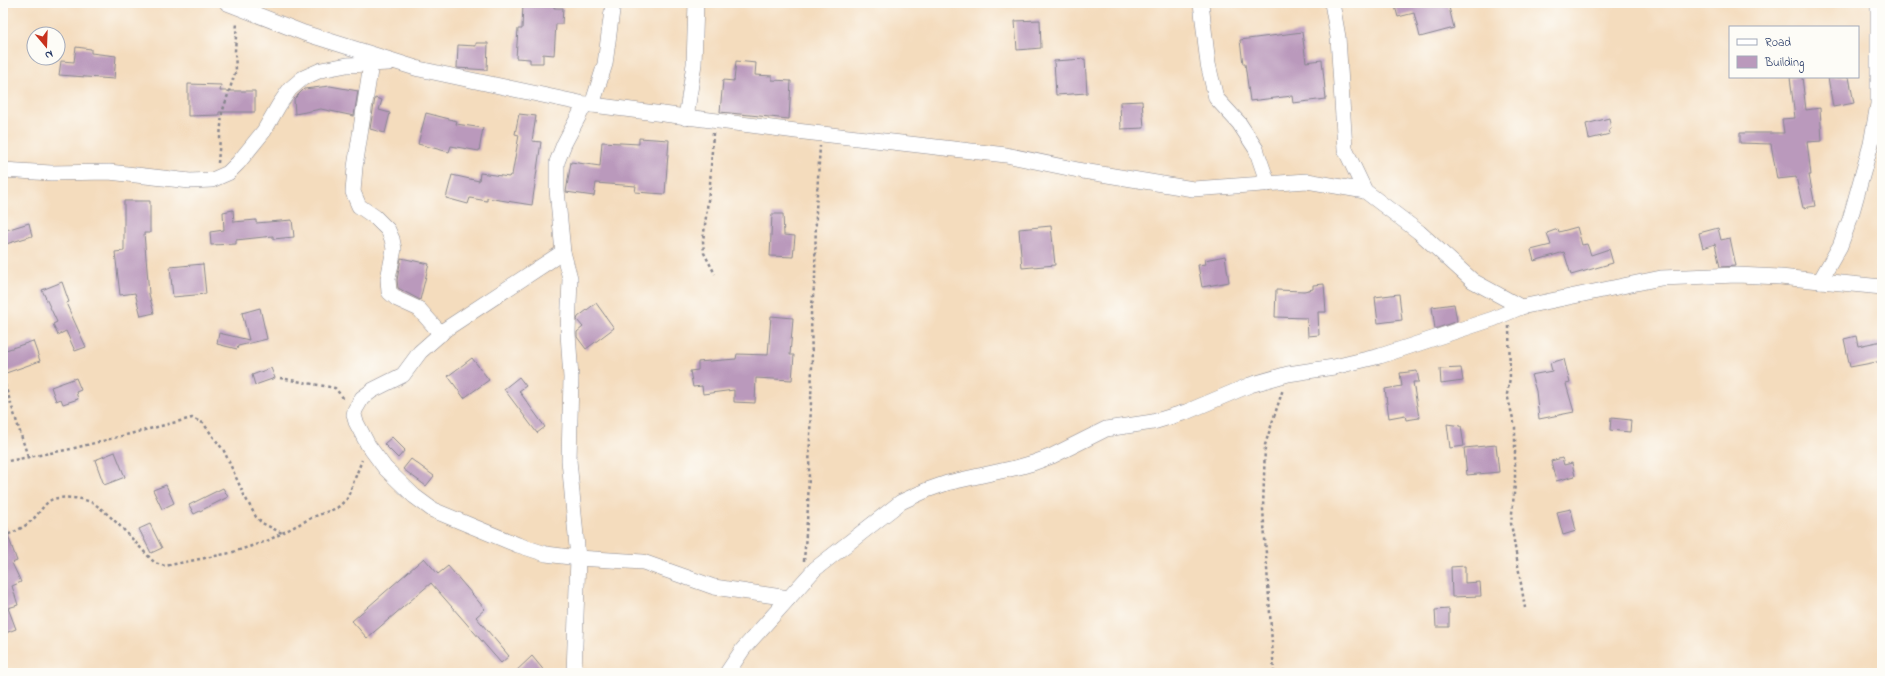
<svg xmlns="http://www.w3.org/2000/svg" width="1885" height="676" font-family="'Indie Flower',sans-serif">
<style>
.building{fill:#ba99bc}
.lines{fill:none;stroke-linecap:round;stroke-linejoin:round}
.minor-casing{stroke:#88868e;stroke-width:16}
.path{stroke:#88868e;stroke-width:2.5;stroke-dasharray:3 3;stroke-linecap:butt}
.minor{stroke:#fff;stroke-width:15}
</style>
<rect width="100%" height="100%" fill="#fdfcf7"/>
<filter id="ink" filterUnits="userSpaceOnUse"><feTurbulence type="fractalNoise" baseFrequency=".025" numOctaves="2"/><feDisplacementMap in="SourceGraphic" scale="8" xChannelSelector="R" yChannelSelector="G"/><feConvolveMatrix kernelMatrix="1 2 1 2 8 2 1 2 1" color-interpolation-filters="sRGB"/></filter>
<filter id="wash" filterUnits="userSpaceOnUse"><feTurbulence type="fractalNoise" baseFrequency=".012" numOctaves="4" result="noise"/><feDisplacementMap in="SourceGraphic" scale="16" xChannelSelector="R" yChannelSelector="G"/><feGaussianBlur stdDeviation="0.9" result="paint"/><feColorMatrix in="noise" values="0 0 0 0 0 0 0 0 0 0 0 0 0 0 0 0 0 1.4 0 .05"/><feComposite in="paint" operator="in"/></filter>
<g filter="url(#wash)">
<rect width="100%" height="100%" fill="#f4dcbd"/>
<g id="blocks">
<!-- building -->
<g class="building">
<polygon points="523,3 554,3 554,8 563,8 562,24 556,24 554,55 543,54 543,63 530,63 530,59 516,58 518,29 522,29"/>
<polygon points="1394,3 1448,3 1454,28 1420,37 1414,13 1398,17"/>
<polygon points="1040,20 1041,48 1017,50 1015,21"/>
<polygon points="1302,32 1306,62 1322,60 1326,99 1293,103 1292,96 1250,101 1245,64 1243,64 1240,40"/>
<polygon points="476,43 488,43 487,70 457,68 458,45 476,46"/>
<polygon points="76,47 91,49 91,53 116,56 114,79 59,75 61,61 74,62"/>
<polygon points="1085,59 1087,93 1056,95 1054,61"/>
<polygon points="736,61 756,63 755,75 772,76 772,80 791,81 789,119 720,112 723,80 734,81"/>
<polygon points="1790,77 1802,77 1806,110 1820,108 1822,141 1807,142 1811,175 1809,175 1815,206 1803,208 1796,177 1777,179 1771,144 1740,143 1740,133 1784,133 1782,119 1795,118"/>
<polygon points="1828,77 1849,77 1854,103 1833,107"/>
<polygon points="188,84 221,85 220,91 255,91 255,112 219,112 219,115 188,116"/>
<polygon points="330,86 358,91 354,116 321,109 295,114 294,99 304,89"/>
<polygon points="375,98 382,100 379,110 390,113 385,133 370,129"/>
<polygon points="1142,101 1144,128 1121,129 1120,102"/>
<polygon points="426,113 457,121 456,124 483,128 479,151 451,146 449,152 418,144"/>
<polygon points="519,114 536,116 532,141 541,142 532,205 487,198 487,201 470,198 468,204 446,198 452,175 479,181 480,173 509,177 510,175 512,175 519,135 515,134"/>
<polygon points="1609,118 1611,129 1609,130 1610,134 1589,139 1586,124"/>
<polygon points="639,138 669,140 665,194 635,192 636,186 596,183 594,196 566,192 571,162 600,166 602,142 639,144"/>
<polygon points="124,201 150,201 150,233 144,233 149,294 154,313 141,316 135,293 120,295 115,252 124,251"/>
<polygon points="233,210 234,222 256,220 256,223 292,220 294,237 273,239 273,236 236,240 236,244 211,245 210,232 224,230 223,212"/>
<polygon points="772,214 783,214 784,235 795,236 793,257 770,256"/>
<polygon points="29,223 32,236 6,244 3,231"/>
<polygon points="1051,226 1055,265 1022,268 1019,229"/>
<polygon points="1577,227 1582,245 1587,244 1591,255 1609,249 1613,263 1571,275 1564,252 1534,261 1531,250 1551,245 1547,233 1558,229 1559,232"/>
<polygon points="1718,228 1721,240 1730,238 1736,266 1720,267 1715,244 1703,248 1699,233"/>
<polygon points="1225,256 1229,282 1202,287 1198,265 1206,264 1205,260"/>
<polygon points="401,258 429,264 420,300 398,288 397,280"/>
<polygon points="203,264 206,294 173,297 170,267"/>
<polygon points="62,282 69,302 66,303 86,347 75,351 66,331 58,335 53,324 57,322 42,290"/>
<polygon points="1324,284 1326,312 1318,312 1319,335 1308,336 1307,318 1275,317 1276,290 1304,291 1313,289 1313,285"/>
<polygon points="1399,294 1402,320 1378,323 1375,297"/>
<polygon points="596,303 614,328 586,349 577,337 577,332 583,327 577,320 578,317"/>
<polygon points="1454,304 1457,321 1435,329 1432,307"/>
<polygon points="260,308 267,339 238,346 237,349 217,344 219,333 249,340 242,313"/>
<polygon points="771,316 793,318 790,355 794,355 792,380 756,378 755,403 734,402 734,390 703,394 702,386 693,387 690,371 698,370 698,362 736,359 737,354 768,355"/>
<polygon points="1856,336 1858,346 1882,341 1882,361 1850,367 1844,339"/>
<polygon points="33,341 40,361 6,373 3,365 3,351"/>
<polygon points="472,358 489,380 464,398 448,376"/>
<polygon points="1564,359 1570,383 1566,384 1574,412 1539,419 1536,391 1531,375 1552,371 1550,363"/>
<polygon points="271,368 275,378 255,385 252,375"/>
<polygon points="1461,368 1463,381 1441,384 1440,369"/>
<polygon points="1417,371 1419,382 1413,382 1419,418 1406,420 1405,415 1389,418 1385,389 1402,386 1400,373"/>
<polygon points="519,377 526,386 519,391 545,427 537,433 504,389"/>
<polygon points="76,378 81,390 76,392 78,399 63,404 61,399 56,401 51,387"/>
<polygon points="1611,418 1631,420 1630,432 1610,430"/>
<polygon points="1447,424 1461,426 1464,446 1450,448"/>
<polygon points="392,437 405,450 398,458 384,444"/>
<polygon points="1496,445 1499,472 1467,475 1464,448"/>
<polygon points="115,452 125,477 104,485 95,460"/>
<polygon points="1562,458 1564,465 1572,463 1575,476 1556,481 1551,461"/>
<polygon points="411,459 434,476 426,486 403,469"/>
<polygon points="166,485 174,503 162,509 153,490"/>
<polygon points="223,488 228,497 194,514 189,505"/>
<polygon points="1571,509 1576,531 1563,535 1557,512"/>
<polygon points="150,524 162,548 151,553 139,529"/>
<polygon points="3,527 5,527 17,561 12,563 21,582 12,586 18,605 8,608 16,629 3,634"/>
<polygon points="424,558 438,574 448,566 485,609 476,617 509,656 501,663 431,583 367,638 352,621"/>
<polygon points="1465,566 1465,583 1480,582 1481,596 1452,597 1451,567"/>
<polygon points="1449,609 1449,627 1436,627 1435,610"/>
<polygon points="532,656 546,673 514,673"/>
</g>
</g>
</g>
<g filter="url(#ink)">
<use href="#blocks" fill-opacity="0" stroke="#88868e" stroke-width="1"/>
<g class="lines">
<!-- minor casing -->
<g class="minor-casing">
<g id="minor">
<polyline points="227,3 304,33 419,69 585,104 796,131 1006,155 1083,171 1193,189 1307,181 1365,191"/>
<polyline points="1201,3 1208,64 1216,98 1239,123 1256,149 1268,184"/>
<polyline points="1332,3 1338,37 1345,149 1365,191 1419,232 1473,281 1521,307"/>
<polyline points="371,64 355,167 353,192 359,206 375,217 388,230 392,239 394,249 388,279 389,292 397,299 419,309 441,334"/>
<polyline points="592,105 605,64 613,3"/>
<polyline points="686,118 694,64 696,3"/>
<polyline points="3,170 51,173 109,172 190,181 212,180 228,173 238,163 264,131 279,105 290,89 303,78 321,70 347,65 389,63"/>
<polyline points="563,252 446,329 420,352 403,375 373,390 362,398 355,410 354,415 356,422 368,445 385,468 414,496 433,510 518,545 546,554 578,558 643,562 714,587 789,598"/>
<polyline points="1820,281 1840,246 1850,219 1871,144 1878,104 1878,3"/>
<polyline points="574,673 578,558 569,460 571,378 568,333 570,278 563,252 557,190 557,162 564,144 585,104"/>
<polyline points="727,673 743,649 815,569 901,502 927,490 947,483 1019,467 1033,463 1052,456 1106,429 1153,422 1186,412 1250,385 1288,374 1334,367 1380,356 1493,319 1521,307 1661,278 1737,275 1780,277 1882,287"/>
</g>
</g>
<!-- path -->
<g class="path">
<polyline points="713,133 710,184 703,241 704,253 715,274"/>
<polyline points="218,163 222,113 236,70 235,51 237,22"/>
<polyline points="1509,326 1510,378 1507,394 1515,427 1515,484 1511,523 1525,608"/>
<polyline points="280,378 335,388 344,399"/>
<polyline points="3,379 28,457"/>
<polyline points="3,462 71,449 192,418 203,423 224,451 244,495 256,517 262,523 282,533"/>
<path d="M 3,537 C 13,532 24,528 32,520 C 39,514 43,505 51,500 C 61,495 87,498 96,505 C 118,521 136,544 155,563 L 165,566 L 230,553 L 267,541 L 313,517 L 337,508 L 347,499 L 362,460"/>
<polyline points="804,561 808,507 812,365 811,314 815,278 816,210 820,146"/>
<polyline points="1274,673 1263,509 1265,445 1283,389"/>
</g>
<!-- minor -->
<use href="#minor" class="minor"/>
</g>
</g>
<!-- margin -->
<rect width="1885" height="676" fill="none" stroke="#fdfcf7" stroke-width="16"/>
<!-- legend -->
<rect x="1729" y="26" width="130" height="52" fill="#fdfcf7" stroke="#a3aaba"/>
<rect x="1737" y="39" width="20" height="6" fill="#ffffff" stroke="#a3aaba"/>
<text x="1765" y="46" font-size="12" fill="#1b2f5e">Road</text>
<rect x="1737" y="56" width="20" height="12" fill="#ba99bc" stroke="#a3aaba"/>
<text x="1765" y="66" font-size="12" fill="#1b2f5e">Building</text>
<!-- north arrow -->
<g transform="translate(46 46) rotate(161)"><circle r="19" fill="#fdfcf7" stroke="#a3aaba"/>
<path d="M0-3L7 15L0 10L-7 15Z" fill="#c8321e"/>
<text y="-6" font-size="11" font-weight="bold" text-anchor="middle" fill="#1b2f5e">N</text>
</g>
</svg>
